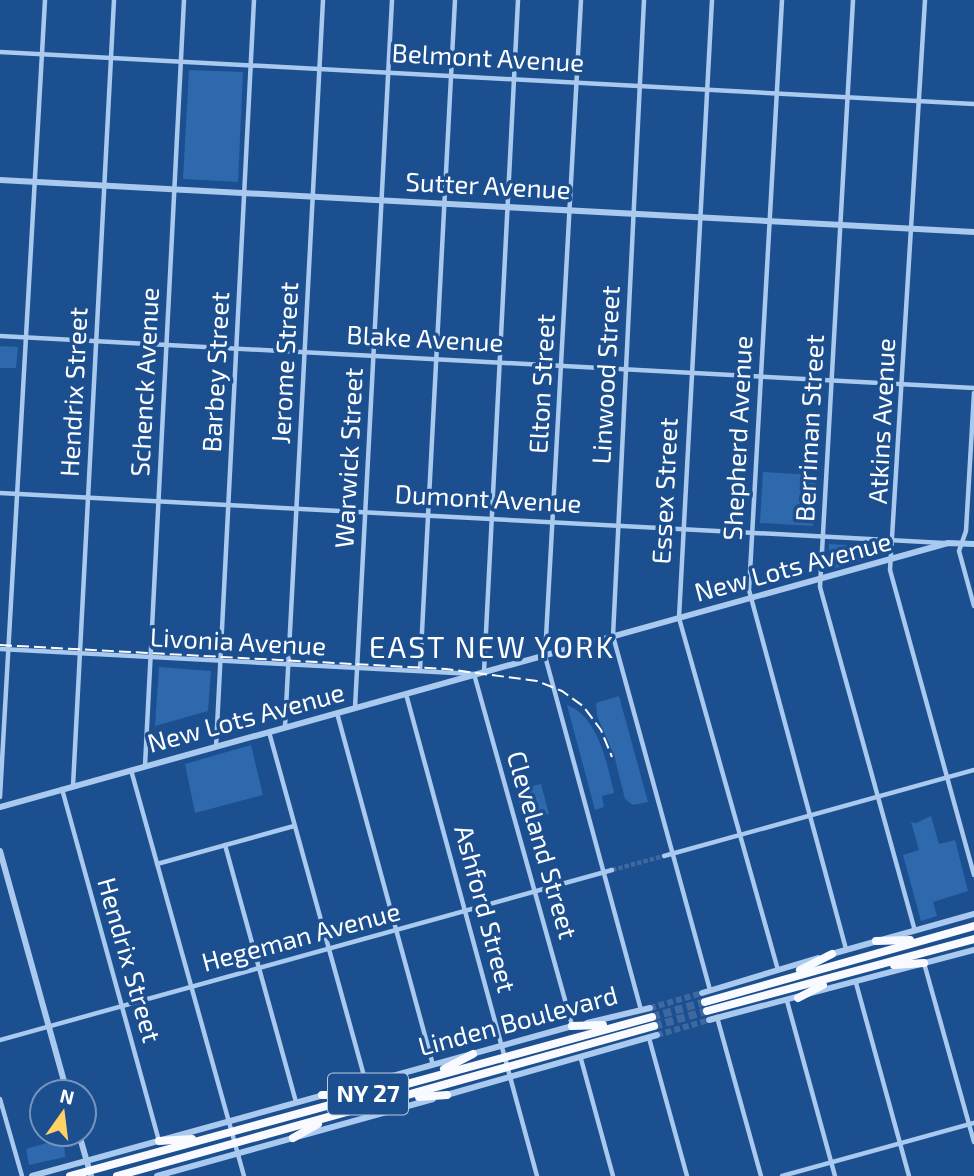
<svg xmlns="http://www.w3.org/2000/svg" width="974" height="1176" font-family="'Exo 2',sans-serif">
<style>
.green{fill:#2e69ad}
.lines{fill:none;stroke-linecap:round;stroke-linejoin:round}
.minor-tunnel{stroke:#3d69a0;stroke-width:4.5;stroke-dasharray:4.5 2;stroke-linecap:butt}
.tertiary-tunnel{stroke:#3d69a0;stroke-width:6;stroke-dasharray:6 3;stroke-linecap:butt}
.trunk-tunnel{stroke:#3d69a0;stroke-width:8;stroke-dasharray:8 4;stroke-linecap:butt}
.minor{stroke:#a9c9ee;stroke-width:4.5}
.tertiary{stroke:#a9c9ee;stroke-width:6}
.trunk{stroke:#f8faff;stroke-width:8}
.rail{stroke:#fff;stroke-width:2;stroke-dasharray:12 5;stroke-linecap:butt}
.labels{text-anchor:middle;stroke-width:7;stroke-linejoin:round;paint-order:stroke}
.shield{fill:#1b4f8f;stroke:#bbcadd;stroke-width:2}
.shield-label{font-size:24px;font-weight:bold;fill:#fff}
.street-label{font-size:26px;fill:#fff;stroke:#1b4f8f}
.quarter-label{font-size:30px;letter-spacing:2px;fill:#fff;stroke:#1b4f8f}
</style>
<rect width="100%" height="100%" fill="#1b4f8f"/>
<!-- green -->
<g class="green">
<polygon points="189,70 243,72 238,182 183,179"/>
<polygon points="0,346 18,347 16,368 0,368"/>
<polygon points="763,472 816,475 813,526 760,523"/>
<polygon points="829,544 887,547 886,554 828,570"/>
<polygon points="159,667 211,671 208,711 155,726"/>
<polygon points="619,696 648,802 633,805 625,799 614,755 597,716 596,703"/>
<path d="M 567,705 C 599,717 607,764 614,793 L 602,796 L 604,807 L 595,810 Z"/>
<polygon points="251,745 263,795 195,813 185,764"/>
<polygon points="541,784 549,814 524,820 516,790"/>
<polygon points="931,816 939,844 955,840 968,891 933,902 937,916 921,921 903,855 919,850 911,822 916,823"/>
<polygon points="60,1139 64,1142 65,1157 29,1165 26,1149"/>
</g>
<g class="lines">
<!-- minor-tunnel -->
<polyline class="minor-tunnel" points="612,870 664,856"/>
<!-- tertiary-tunnel -->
<g class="tertiary-tunnel">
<polyline points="650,1008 702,993"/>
<polyline points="657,1035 709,1020"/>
</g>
<!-- trunk-tunnel -->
<g class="trunk-tunnel">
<polyline points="652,1017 705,1002"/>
<polyline points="654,1026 707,1011"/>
</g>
<!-- minor -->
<g class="minor">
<polyline points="581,0 545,656 641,1010"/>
<polyline points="644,0 613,636 710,990"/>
<polyline points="712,0 679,618 778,970"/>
<polyline points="782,0 749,590 846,949"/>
<polyline points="853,0 820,587 915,931"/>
<polyline points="925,0 890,570 974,875"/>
<polyline points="0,52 974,104"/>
<polyline points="0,336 974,388"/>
<polyline points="974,393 966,531 959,551 974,606"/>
<polyline points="0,493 944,543"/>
<polyline points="0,649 474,674 572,1025"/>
<polyline points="420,670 455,0"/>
<polyline points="484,672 518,0"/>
<polyline points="406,694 537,1176"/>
<polyline points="355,708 392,0"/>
<polyline points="337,713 433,1065"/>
<polyline points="285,727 323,0"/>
<polyline points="269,732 366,1083"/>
<polyline points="216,747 254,0"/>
<polyline points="145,766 184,0"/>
<polyline points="131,770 244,1176"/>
<polyline points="73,786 114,0"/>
<polyline points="62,789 159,1141"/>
<polyline points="0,797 45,0"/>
<polyline points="225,845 296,1102"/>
<polyline points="664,856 974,770"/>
<polyline points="157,864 294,826"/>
<polyline points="924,963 974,1142"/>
<polyline points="856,983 909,1176"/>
<polyline points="787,1001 835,1176"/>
<polyline points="717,1017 761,1176"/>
<polyline points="649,1038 687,1176"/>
<polyline points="0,1040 612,870"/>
<polyline points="581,1059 613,1176"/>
<polyline points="0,1099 22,1176"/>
<polyline points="782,1176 974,1123"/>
</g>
<!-- tertiary -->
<g class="tertiary">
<polyline points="0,180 974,232"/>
<polyline points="0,807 948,543 974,544"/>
<polyline points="0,851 67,1092"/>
<polyline points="828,955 974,914"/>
<polyline points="702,993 818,958"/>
<polyline points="709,1020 974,950"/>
<polyline points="587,1023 650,1008"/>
<polyline points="443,1096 657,1035"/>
<polyline points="79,1134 91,1176"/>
<polyline points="32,1176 576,1025"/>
<polyline points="157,1176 433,1099"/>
</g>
<!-- trunk -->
<g class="trunk">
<polyline points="876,941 910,940"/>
<polyline points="894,965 924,963"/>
<polyline points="800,970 832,954"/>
<polyline points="798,998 823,985"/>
<polyline points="705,1002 974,926"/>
<polyline points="707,1011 974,939"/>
<polyline points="572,1026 603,1025"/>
<polyline points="444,1069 473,1054"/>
<polyline points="322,1095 351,1095"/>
<polyline points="419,1097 447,1095"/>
<polyline points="293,1138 318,1124"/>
<polyline points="159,1141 192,1139"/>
<polyline points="70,1176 652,1017"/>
<polyline points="117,1176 654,1026"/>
</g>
<!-- rail -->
<polyline class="rail" points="0,645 446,669 537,681 562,691 583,706 601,730 612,757"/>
</g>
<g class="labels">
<!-- shield labels -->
<rect class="shield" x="328" y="1073.5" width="80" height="41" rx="5"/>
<g class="shield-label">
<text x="368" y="1102">NY 27</text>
</g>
<!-- street labels -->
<g class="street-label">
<text transform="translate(488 58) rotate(3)" y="9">Belmont Avenue</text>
<text transform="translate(488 186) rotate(3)" y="9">Sutter Avenue</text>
<text transform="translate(425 339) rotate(3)" y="9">Blake Avenue</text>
<text transform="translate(285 363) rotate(-87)" y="9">Jerome Street</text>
<text transform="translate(216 372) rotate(-87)" y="9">Barbey Street</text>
<text transform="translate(606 375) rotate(-87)" y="9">Linwood Street</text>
<text transform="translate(145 382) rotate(-87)" y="9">Schenck Avenue</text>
<text transform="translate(542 384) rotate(-87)" y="9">Elton Street</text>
<text transform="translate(74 392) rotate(-87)" y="9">Hendrix Street</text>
<text transform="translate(882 421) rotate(-87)" y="9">Atkins Avenue</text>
<text transform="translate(810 428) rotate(-87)" y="9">Berriman Street</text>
<text transform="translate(738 438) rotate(-87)" y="9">Shepherd Avenue</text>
<text transform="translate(349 458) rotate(-87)" y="9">Warwick Street</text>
<text transform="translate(665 491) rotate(-87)" y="9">Essex Street</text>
<text transform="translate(488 499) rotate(3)" y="9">Dumont Avenue</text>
<text transform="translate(793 567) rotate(-15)" y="9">New Lots Avenue</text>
<text transform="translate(238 642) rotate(3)" y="9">Livonia Avenue</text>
<text transform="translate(246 718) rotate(-15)" y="9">New Lots Avenue</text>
<text transform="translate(542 845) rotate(74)" y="9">Cleveland Street</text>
<text transform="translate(485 909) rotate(75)" y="9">Ashford Street</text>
<text transform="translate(301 937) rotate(-15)" y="9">Hegeman Avenue</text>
<text transform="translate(129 960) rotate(74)" y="9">Hendrix Street</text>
<text transform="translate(518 1021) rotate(-15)" y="9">Linden Boulevard</text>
</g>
<!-- quarter labels -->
<g class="quarter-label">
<text x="492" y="658">EAST NEW YORK</text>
</g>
</g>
<!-- north arrow -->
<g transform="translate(63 1113) rotate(14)"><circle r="33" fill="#1b4f8f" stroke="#7695bc" stroke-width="2"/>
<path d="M0-5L12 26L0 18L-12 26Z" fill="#ffd166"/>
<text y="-10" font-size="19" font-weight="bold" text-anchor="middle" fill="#ffffff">N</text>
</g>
</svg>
